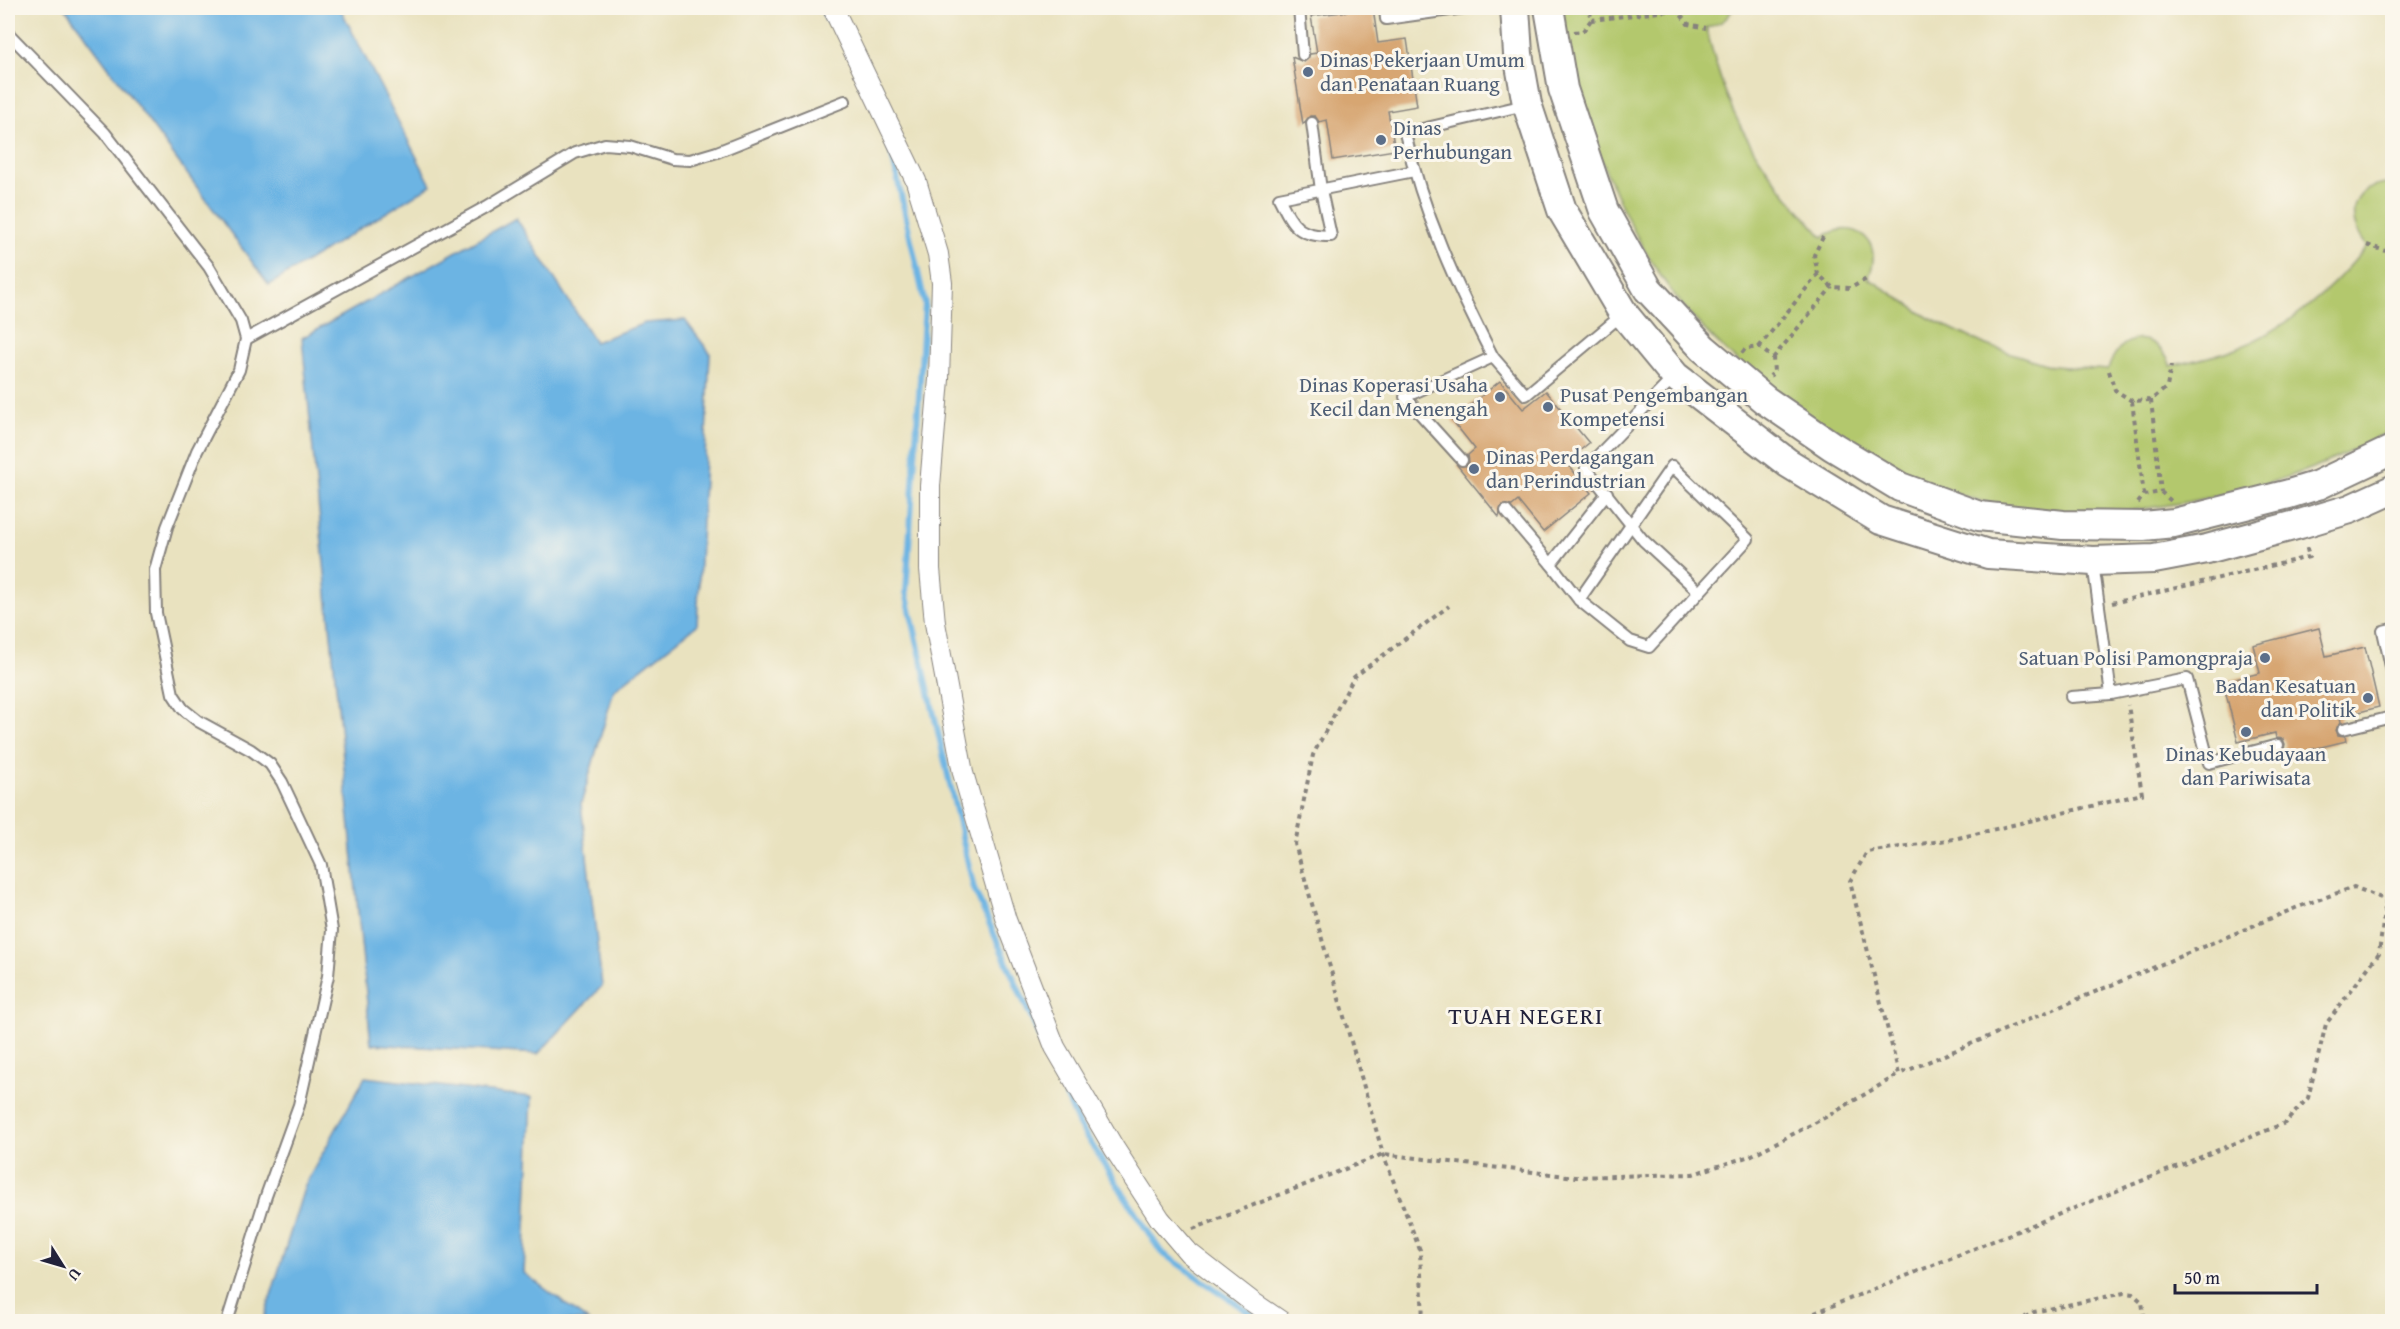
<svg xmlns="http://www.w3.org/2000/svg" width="2400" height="1329" font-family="'Gentium Book Plus',serif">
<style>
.green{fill:#b3c86d;stroke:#6a7554;stroke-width:1.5}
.water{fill:#6cb4e3;stroke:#476b8f;stroke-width:1.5}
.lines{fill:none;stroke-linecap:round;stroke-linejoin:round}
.stream{stroke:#6cb4e3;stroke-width:6}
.building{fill:#d7a672}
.lane-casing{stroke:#86827d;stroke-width:14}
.street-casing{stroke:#86827d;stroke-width:22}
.secondary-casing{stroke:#86827d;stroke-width:32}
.path{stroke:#86827d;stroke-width:4;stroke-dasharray:4.5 4.5;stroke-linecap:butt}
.lane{stroke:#fff;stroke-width:10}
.street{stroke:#fff;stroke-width:20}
.secondary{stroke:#fff;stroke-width:28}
.service-dot{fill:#5c6f8a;stroke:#fbf7ec;stroke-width:2}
.labels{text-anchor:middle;stroke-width:6;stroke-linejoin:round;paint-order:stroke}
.service-label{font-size:21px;fill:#4e5e75;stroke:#fbf7ec;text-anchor:start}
.quarter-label{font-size:24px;letter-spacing:1.5px;fill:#22223b;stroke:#fbf7ec}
</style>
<rect width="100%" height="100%" fill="#fbf7ec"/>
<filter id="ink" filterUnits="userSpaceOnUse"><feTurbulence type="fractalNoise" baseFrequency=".0167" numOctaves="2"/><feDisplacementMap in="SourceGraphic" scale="12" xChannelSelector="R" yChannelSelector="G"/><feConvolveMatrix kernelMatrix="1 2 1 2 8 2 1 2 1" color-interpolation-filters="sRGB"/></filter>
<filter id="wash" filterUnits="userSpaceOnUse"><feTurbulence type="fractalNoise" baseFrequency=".008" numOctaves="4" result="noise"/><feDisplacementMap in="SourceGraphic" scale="24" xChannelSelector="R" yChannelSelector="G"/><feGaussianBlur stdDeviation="1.35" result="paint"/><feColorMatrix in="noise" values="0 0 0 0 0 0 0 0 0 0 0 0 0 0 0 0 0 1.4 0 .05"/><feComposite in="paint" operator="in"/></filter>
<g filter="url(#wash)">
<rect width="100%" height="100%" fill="#e9e2bf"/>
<!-- green -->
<path class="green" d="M 1563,8 L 1733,8 C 1728,21 1718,24 1706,28 C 1712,49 1717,71 1725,91 C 1745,147 1783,193 1823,237 C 1857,216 1885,243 1868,278 L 1929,318 L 1986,345 L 2052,366 L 2108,370 C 2119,331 2156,329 2171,366 C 2192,361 2214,357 2234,349 C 2289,329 2331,290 2367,246 C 2343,217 2351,184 2392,184 L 2392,429 C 2319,473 2240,495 2155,507 C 2118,513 2076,517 2038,513 C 1972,505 1912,478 1856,445 C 1779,401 1700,340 1653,264 C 1633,232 1617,198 1603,164 C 1582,113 1566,63 1563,8 Z"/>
<!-- water -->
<g class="water">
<polygon points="65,8 340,8 431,185 269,285"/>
<polygon points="516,218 595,342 645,323 685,320 710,353 697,625 614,690 581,804 602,986 538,1054 371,1044 302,338"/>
<polygon points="365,1077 532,1097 524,1273 588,1321 263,1321 305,1185"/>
</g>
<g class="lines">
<!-- stream -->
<g class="stream">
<polyline points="822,8 828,20"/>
<polyline points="890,145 925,304 906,592 974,889 1079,1125 1161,1252 1263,1322"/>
</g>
</g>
<g id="blocks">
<!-- building -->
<g class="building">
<polygon points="1373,8 1378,43 1407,39 1417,106 1388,111 1395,150 1333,160 1327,120 1319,122 1315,116 1310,116 1303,124 1292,57 1304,62 1310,54 1317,53 1311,16"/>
<polygon points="1500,381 1523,409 1546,391 1589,443 1566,462 1591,493 1543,532 1518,501 1512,506 1502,505 1499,517 1457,465 1467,466 1469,462 1468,455 1475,449 1452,420"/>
<polygon points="2319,628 2326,656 2365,647 2379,707 2340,717 2341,722 2336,730 2338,735 2345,736 2346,741 2280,757 2279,752 2284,750 2285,744 2283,739 2276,738 2275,733 2238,742 2223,682 2260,673 2253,645"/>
</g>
</g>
</g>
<g filter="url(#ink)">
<use href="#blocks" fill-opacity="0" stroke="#86827d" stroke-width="1.5"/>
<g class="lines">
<!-- lane casing -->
<g class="lane-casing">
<g id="lane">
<polyline points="1299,8 1303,55"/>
<polyline points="1385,8 1386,19 1464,8"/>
<polyline points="8,33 105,133 209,267 241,321 246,339 239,370 197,451 167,527 155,570 156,613 173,694 183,709 198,721 251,750 270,764 282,782 321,865 332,930 328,976 299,1105 266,1196 227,1322"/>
<path d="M 1312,123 L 1321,190 L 1331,236 C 1297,236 1293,226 1279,198 L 1414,171"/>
<polyline points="246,339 486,207 575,153 605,144 630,146 672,159 690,160 717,152 845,101"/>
<path d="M 1493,357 C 1456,285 1423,213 1405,133 L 1525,105"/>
<polyline points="1675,376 1586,468 1643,540 1698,591"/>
<polyline points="1462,460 1405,397 1493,357 1526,395 1623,314"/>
<polygon points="1672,466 1748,539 1649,647 1630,641 1579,600"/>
<polyline points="1506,511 1551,564"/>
<polyline points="2093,563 2111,694 2187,679 2209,763 2278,745"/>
<polyline points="1579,600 1551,564 1607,493"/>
<polyline points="2392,629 2383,631 2392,671"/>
<polyline points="2071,697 2111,694"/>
<polyline points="2343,729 2392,717"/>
</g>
</g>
<!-- street casing -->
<g class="street-casing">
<polyline id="street" points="833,8 916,181 938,254 942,283 939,379 930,486 930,569 935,623 963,773 1006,920 1055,1047 1114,1148 1160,1219 1189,1253 1251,1301 1282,1322"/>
</g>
<!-- secondary casing -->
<g class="secondary-casing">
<g id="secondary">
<polyline points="1515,8 1518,54 1527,104 1562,210 1623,313 1675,376 1788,463 1881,520 1988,554 2093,561 2154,559 2207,549 2300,524 2350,509 2392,490"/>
<polyline points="1549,8 1563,89 1604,211 1648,289 1703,348 1765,400 1832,446 1900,487 1979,516 2063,525 2143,526 2174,523 2289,494 2318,485 2392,450"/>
</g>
</g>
<!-- path -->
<g class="path">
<polyline points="1676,8 1688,24 1706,28"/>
<polyline points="1591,20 1676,10"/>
<polyline points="1574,32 1583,31 1591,20 1590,8"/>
<polyline points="1823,237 1814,255 1818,274 1832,287 1851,288 1868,278"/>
<polyline points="2367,245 2386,251 2392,249"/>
<polyline points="1759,347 1818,274"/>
<polyline points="1742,353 1745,349 1759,347 1773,358 1774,372 1770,376"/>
<polyline points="1773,358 1832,287"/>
<polyline points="2109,371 2115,390 2132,401 2151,400 2167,387 2171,366"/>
<polyline points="2151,400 2161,492"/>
<polyline points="2132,401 2144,495"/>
<polyline points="2138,503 2144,495 2161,492 2171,501"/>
<polyline points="2112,603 2309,557 2306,545"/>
<polyline points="1193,1229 1383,1154 1575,1177 1693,1174 1750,1156 1828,1116 1899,1074"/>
<polyline points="1423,1322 1420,1250 1383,1154 1295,844 1313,755 1354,677 1449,606"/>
<polyline points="1799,1322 1807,1316 2285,1123 2308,1098 2326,1024 2379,953 2386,900 2354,887 2298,907 1899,1074 1850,881 1867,852 1954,839 2142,794 2128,705"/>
<polyline points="2017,1322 2034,1312 2124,1293 2133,1294 2142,1302 2145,1322"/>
</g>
<!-- lane -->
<use href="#lane" class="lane"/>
<!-- street -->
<use href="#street" class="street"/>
<!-- secondary -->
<use href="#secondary" class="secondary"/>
</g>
</g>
<!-- markers -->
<g class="service-dot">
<circle cx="1308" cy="72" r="6"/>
<circle cx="1381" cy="140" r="6"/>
<circle cx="1500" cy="397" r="6"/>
<circle cx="1548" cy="407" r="6"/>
<circle cx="1474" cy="469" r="6"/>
<circle cx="2265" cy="658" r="6"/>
<circle cx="2368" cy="698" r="6"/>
<circle cx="2246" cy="732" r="6"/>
</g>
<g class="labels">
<!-- service labels -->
<g class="service-label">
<text x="1320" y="67">Dinas Pekerjaan Umum<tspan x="1320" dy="24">dan Penataan Ruang</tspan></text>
<text x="1393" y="135">Dinas<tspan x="1393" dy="24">Perhubungan</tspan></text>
<text x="1488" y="392" text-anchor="end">Dinas Koperasi Usaha<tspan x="1488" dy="24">Kecil dan Menengah</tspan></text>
<text x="1560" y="402">Pusat Pengembangan<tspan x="1560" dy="24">Kompetensi</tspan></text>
<text x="1486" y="464">Dinas Perdagangan<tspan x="1486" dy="24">dan Perindustrian</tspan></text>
<text x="2253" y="665" text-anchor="end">Satuan Polisi Pamongpraja</text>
<text x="2356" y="693" text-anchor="end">Badan Kesatuan<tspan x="2356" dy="24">dan Politik</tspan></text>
<text x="2246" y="761" text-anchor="middle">Dinas Kebudayaan<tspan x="2246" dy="24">dan Pariwisata</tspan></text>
</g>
<!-- quarter labels -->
<g class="quarter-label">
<text x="1526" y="1024">TUAH NEGERI</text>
</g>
</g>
<!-- margin -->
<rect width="2400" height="1329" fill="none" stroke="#fbf7ec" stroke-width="30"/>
<!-- north arrow -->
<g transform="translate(63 1266) rotate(127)" stroke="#fbf7ec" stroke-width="4.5" paint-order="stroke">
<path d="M0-4.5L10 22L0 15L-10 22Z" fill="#22223b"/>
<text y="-9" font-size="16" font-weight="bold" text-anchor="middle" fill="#22223b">U</text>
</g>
<!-- scale -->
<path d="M2175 1284v9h142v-9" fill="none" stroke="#22223b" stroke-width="3"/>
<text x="2184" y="1284" font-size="18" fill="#22223b" stroke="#fbf7ec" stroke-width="4.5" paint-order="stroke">50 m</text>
</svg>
